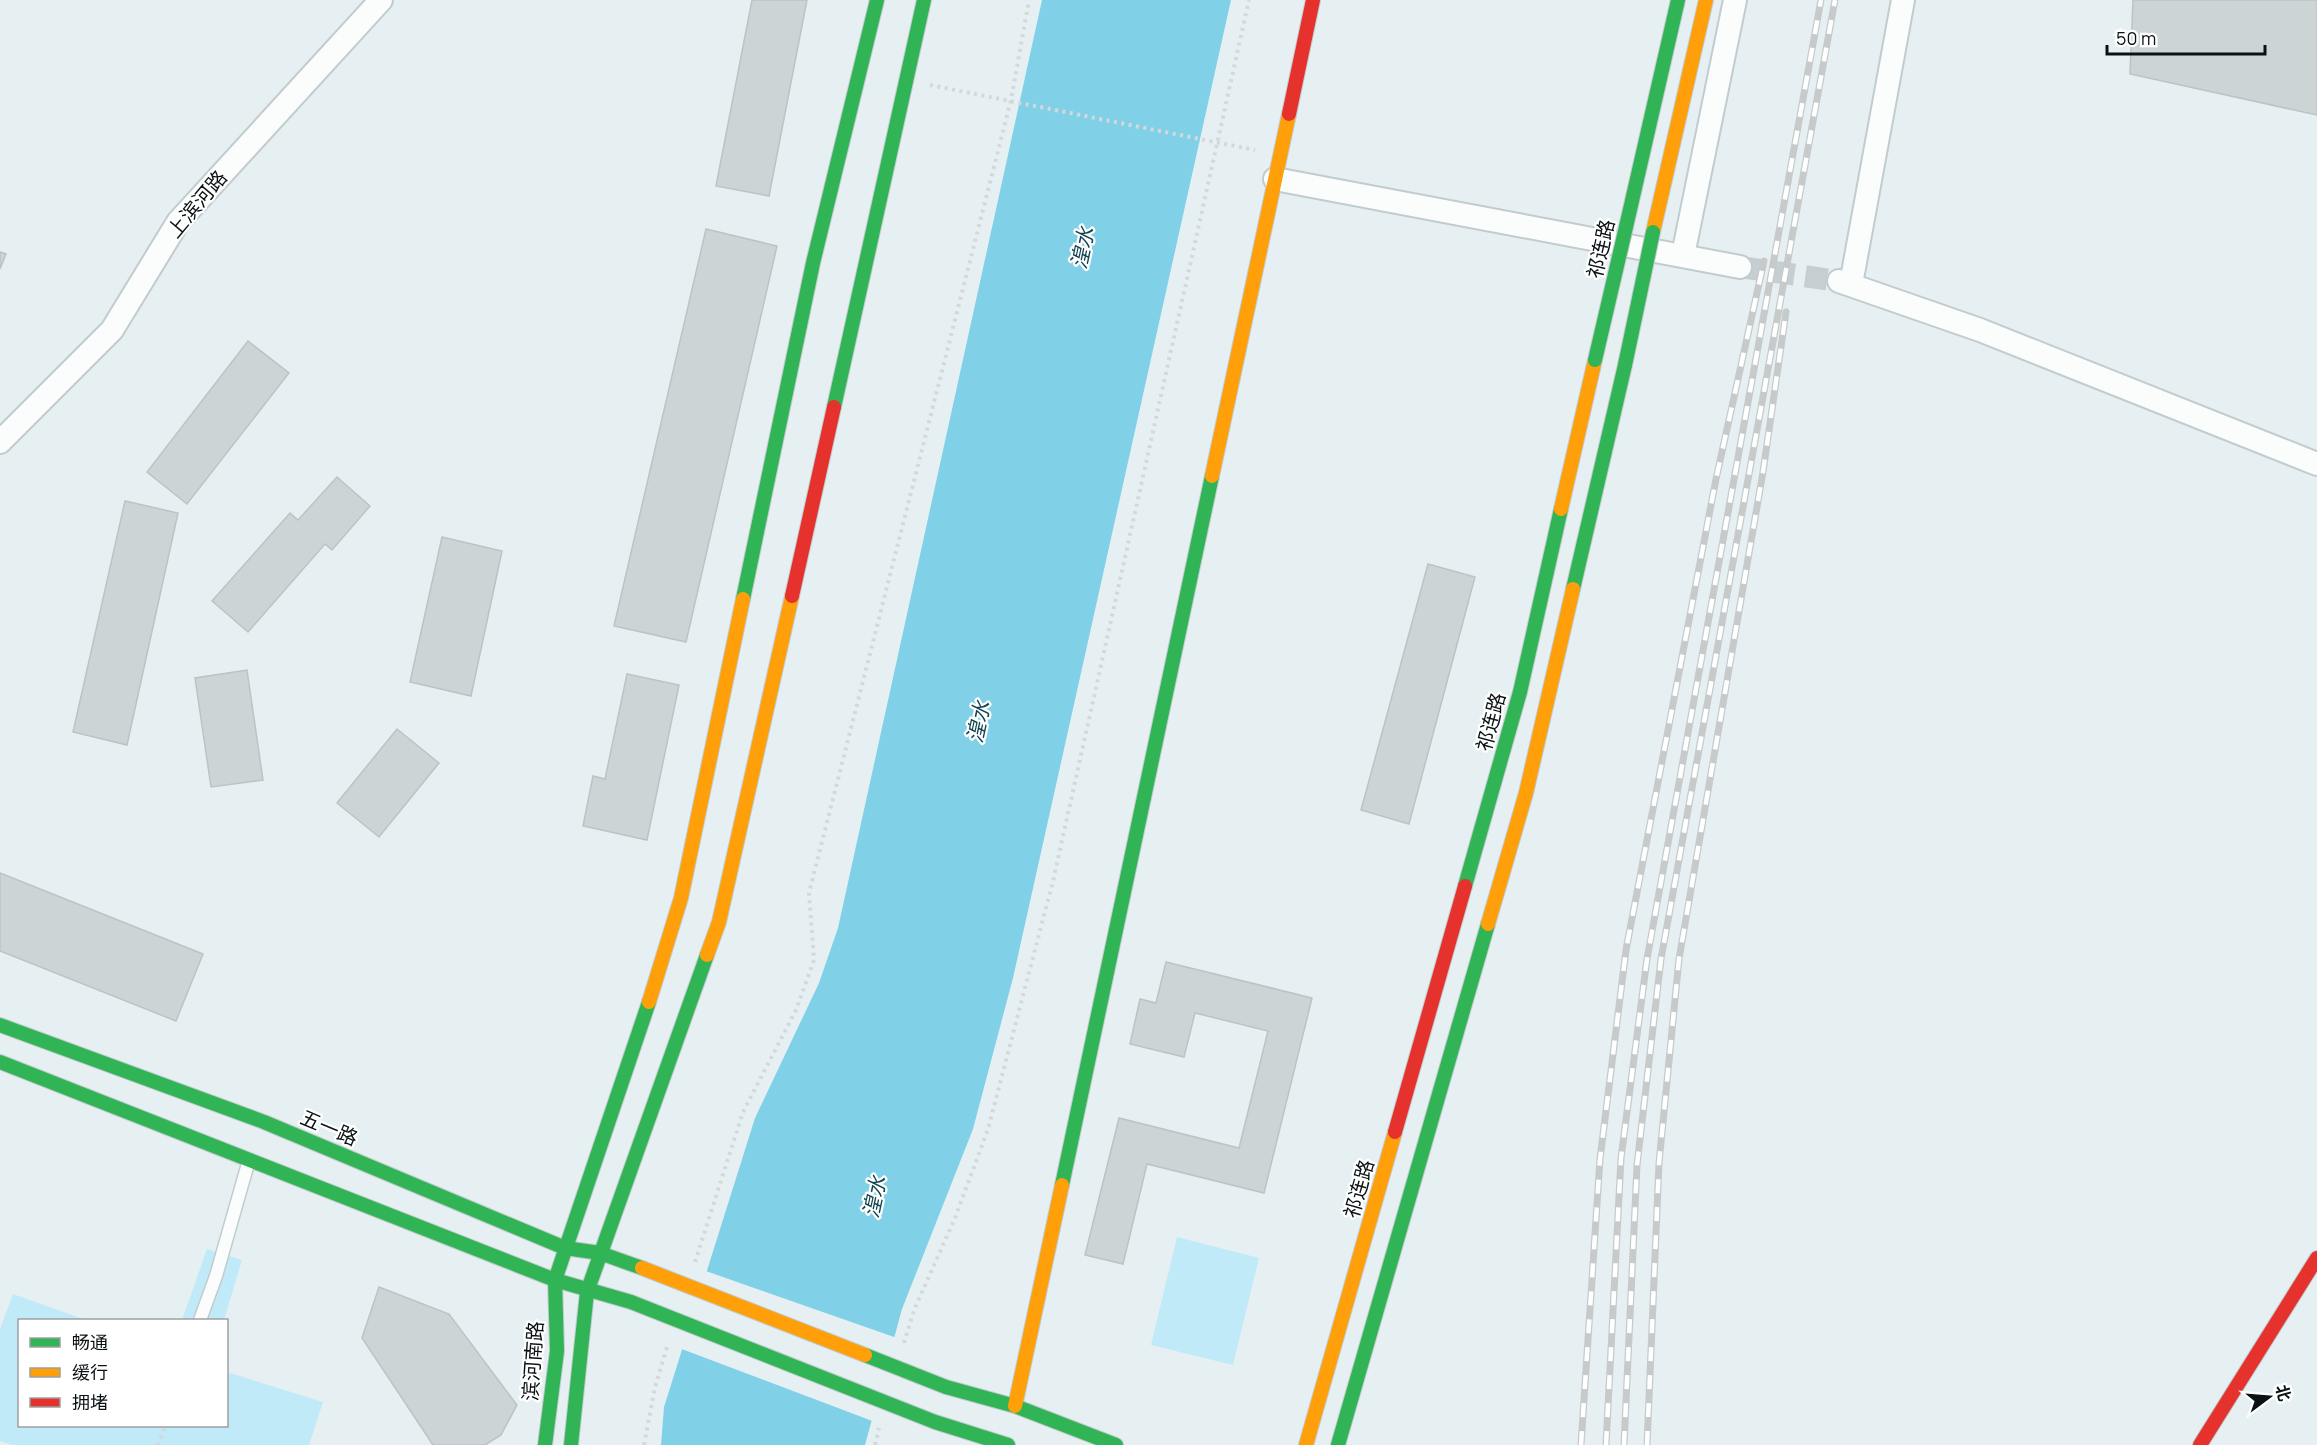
<svg xmlns="http://www.w3.org/2000/svg" width="2317" height="1445" font-family="Manrope,'Noto Sans SC',sans-serif">
<style>
.green{fill:#c0eaf7}
.water{fill:#80d1e7}
.pier{fill:#e6f0f3}
.building{fill:#ccd4d6;stroke:#bcc3c6;stroke-width:1.5}
.lines{fill:none;stroke-linecap:round;stroke-linejoin:round}
.street-tunnel{stroke:#c5cfd2;stroke-width:22;stroke-dasharray:22 11;stroke-linecap:butt}
.lane-casing{stroke:#c2cbcd;stroke-width:15}
.street-casing{stroke:#c2cbcd;stroke-width:26}
.fast-casing{stroke:#c2cbcd;stroke-width:16}
.slow-casing{stroke:#c2cbcd;stroke-width:16}
.jam-casing{stroke:#c2cbcd;stroke-width:16}
.path{stroke:#d5d8da;stroke-width:4;stroke-dasharray:3 4.5;stroke-linecap:butt}
.lane{stroke:#fbfdfd;stroke-width:12}
.street{stroke:#fbfdfd;stroke-width:22}
.fast{stroke:#30b455;stroke-width:14}
.slow{stroke:#ff9f0a;stroke-width:14}
.jam{stroke:#e5322d;stroke-width:14}
.rail-casing{stroke:#c7caca;stroke-width:7}
.rail{stroke:#fff;stroke-width:4.5;stroke-dasharray:14;stroke-linecap:butt}
.fast-bridge-casing{stroke:#c2cbcd;stroke-width:16;stroke-linecap:butt}
.slow-bridge-casing{stroke:#c2cbcd;stroke-width:16;stroke-linecap:butt}
.fast-bridge{stroke:#30b455;stroke-width:14}
.slow-bridge{stroke:#ff9f0a;stroke-width:14}
.labels{text-anchor:middle;stroke-width:4.5;stroke-linejoin:round;paint-order:stroke}
.street-label{font-size:20px;fill:#0b1214;stroke:#fff}
.water-label{font-size:21px;font-style:italic;fill:#124450;stroke:#fff}
</style>
<rect width="100%" height="100%" fill="#e6f0f3"/>
<!-- green -->
<g class="green">
<polygon points="1177,1237 1259,1258 1233,1365 1151,1345"/>
<polygon points="207,1249 242,1260 224,1320 182,1320"/>
<polygon points="13,1294 86,1320 20,1320 20,1426 226,1426 227,1372 323,1402 309,1445 12,1445 0,1441 0,1329"/>
</g>
<!-- water -->
<polygon class="water" points="1042,0 1231,0 1013,978 973,1129 902,1309 865,1445 661,1445 664,1407 755,1118 819,983 838,928"/>
<!-- pier -->
<polygon class="pier" points="703,1270 897,1338 875,1422 679,1348"/>
<!-- building -->
<g class="building">
<polygon points="752,0 807,0 769,196 716,186"/>
<polygon points="2133,0 2317,0 2317,115 2130,74"/>
<polygon points="706,229 777,246 686,642 614,626"/>
<polygon points="0,252 6,254 0,269"/>
<polygon points="248,341 289,373 187,504 147,472"/>
<polygon points="337,477 370,506 332,550 325,544 248,632 212,601 290,513 298,520"/>
<polygon points="125,501 178,513 127,745 73,732"/>
<polygon points="442,537 502,551 471,696 410,682"/>
<polygon points="1428,564 1475,577 1409,824 1361,810"/>
<polygon points="247,670 263,780 211,787 195,678"/>
<polygon points="627,674 679,685 647,840 583,826 593,776 605,779"/>
<polygon points="397,729 439,763 379,837 337,803"/>
<polygon points="0,873 203,954 176,1021 0,951"/>
<polygon points="1166,962 1312,998 1264,1193 1147,1164 1123,1264 1085,1255 1119,1118 1239,1148 1268,1031 1195,1013 1184,1057 1130,1044 1140,999 1156,1003"/>
<polygon points="379,1287 449,1314 517,1405 501,1435 485,1445 433,1445 362,1338"/>
</g>
<g class="lines">
<!-- street-tunnel -->
<polyline class="street-tunnel" points="1740,267 1839,281"/>
<!-- lane casing -->
<g class="lane-casing">
<polyline id="lane" points="200,1320 216,1276 249,1160"/>
</g>
<!-- street casing -->
<g class="street-casing">
<g id="street">
<polyline points="1275,179 1740,267"/>
<polyline points="1683,255 1735,0"/>
<polyline points="1839,281 1980,330 2317,464"/>
<polyline points="1851,284 1903,0"/>
<polyline points="0,442 112,330 178,222 381,0"/>
</g>
</g>
<!-- fast casing -->
<g class="fast-casing">
<g id="fast">
<polyline points="1626,227 1678,0"/>
<polyline points="834,407 924,0"/>
<polyline points="1573,589 1625,365"/>
<polyline points="743,599 813,263 877,0"/>
<polyline points="1465,886 1520,692 1561,509"/>
<polyline points="0,1025 264,1122 565,1248 600,1253 642,1268"/>
<polyline points="0,1062 555,1280 631,1302"/>
<polyline points="1062,1185 1212,476"/>
<polyline points="946,1387 1015,1406 1116,1445"/>
<polyline points="935,1422 1008,1445"/>
<polyline points="545,1445 557,1351 555,1280 649,1002"/>
<polyline points="571,1445 587,1292 707,955"/>
<polyline points="1338,1445 1488,924"/>
</g>
</g>
<!-- slow casing -->
<g class="slow-casing">
<g id="slow">
<polyline points="1653,232 1706,0"/>
<polyline points="1212,476 1289,114"/>
<polyline points="1561,509 1595,360"/>
<polyline points="1488,924 1526,793 1573,589"/>
<polyline points="707,955 719,922 792,596"/>
<polyline points="649,1002 681,898 743,599"/>
<polyline points="1015,1406 1062,1185"/>
<polyline points="1306,1445 1395,1132"/>
</g>
</g>
<!-- jam casing -->
<g class="jam-casing">
<g id="jam">
<polyline points="1289,114 1313,0"/>
<polyline points="792,596 834,407"/>
<polyline points="1395,1132 1465,886"/>
<polyline points="2200,1445 2317,1258"/>
</g>
</g>
<!-- path -->
<g class="path">
<polyline points="930,85 1255,150"/>
<polyline points="695,1262 743,1112 796,1010 814,960 809,893 1011,100 1029,0"/>
<polyline points="904,1343 914,1310 955,1218 988,1129 1053,881 1249,0"/>
<polyline points="158,1445 165,1426"/>
<polyline points="644,1445 655,1387 668,1344"/>
<polyline points="875,1445 879,1428"/>
</g>
<!-- lane -->
<use href="#lane" class="lane"/>
<!-- street -->
<use href="#street" class="street"/>
<!-- fast -->
<use href="#fast" class="fast"/>
<!-- slow -->
<use href="#slow" class="slow"/>
<!-- jam -->
<use href="#jam" class="jam"/>
<!-- rail casing -->
<g class="rail-casing">
<g id="rail">
<polyline points="1581,1445 1600,1159 1626,950 1716,479 1764,261"/>
<polyline points="1606,1445 1621,1158 1647,959 1821,0"/>
<polyline points="1624,1445 1637,1165 1661,959 1835,0"/>
<polyline points="1647,1445 1659,1163 1679,959 1763,472 1786,312"/>
</g>
</g>
<!-- rail -->
<use href="#rail" class="rail"/>
<!-- fast-bridge casing -->
<g class="fast-bridge-casing">
<g id="fast-bridge">
<polyline points="1595,360 1626,227"/>
<polyline points="1625,365 1653,232"/>
<polyline points="631,1302 935,1422"/>
<polyline points="865,1355 946,1387"/>
</g>
</g>
<!-- slow-bridge casing -->
<g class="slow-bridge-casing">
<polyline id="slow-bridge" points="642,1268 865,1355"/>
</g>
<!-- fast-bridge -->
<use href="#fast-bridge" class="fast-bridge"/>
<!-- slow-bridge -->
<use href="#slow-bridge" class="slow-bridge"/>
</g>
<g class="labels">
<!-- street labels -->
<g class="street-label">
<text transform="translate(197 204) rotate(-50)" y="7">上滨河路</text>
<text transform="translate(1601 249) rotate(-77)" y="7">祁连路</text>
<text transform="translate(1491 722) rotate(-75)" y="7">祁连路</text>
<text transform="translate(329 1128) rotate(23)" y="7">五一路</text>
<text transform="translate(1359 1189) rotate(-74)" y="7">祁连路</text>
<text transform="translate(533 1361) rotate(-86)" y="7">滨河南路</text>
</g>
<!-- water labels -->
<g class="water-label">
<text transform="translate(1083 248) rotate(-78)" y="7">湟水</text>
<text transform="translate(979 722) rotate(-78)" y="7">湟水</text>
<text transform="translate(875 1197) rotate(-78)" y="7">湟水</text>
</g>
</g>
<!-- legend -->
<rect x="18" y="1319" width="210" height="108" fill="#ffffff" stroke="#9da0a1" stroke-width="1.5"/>
<rect x="30" y="1338" width="30" height="9" fill="#30b455" stroke="#9da0a1" stroke-width="1.5"/>
<text x="72" y="1349" font-size="18" fill="#0b1214">畅通</text>
<rect x="30" y="1368" width="30" height="9" fill="#ff9f0a" stroke="#9da0a1" stroke-width="1.5"/>
<text x="72" y="1379" font-size="18" fill="#0b1214">缓行</text>
<rect x="30" y="1398" width="30" height="9" fill="#e5322d" stroke="#9da0a1" stroke-width="1.5"/>
<text x="72" y="1409" font-size="18" fill="#0b1214">拥堵</text>
<!-- north arrow -->
<g transform="translate(2269 1397) rotate(74)" stroke="#ffffff" stroke-width="4.5" paint-order="stroke">
<path d="M0-4.5L10 22L0 15L-10 22Z" fill="#0b1214"/>
<text y="-9" font-size="16" font-weight="bold" text-anchor="middle" fill="#0b1214">北</text>
</g>
<!-- scale -->
<path d="M2107 45v9h158v-9" fill="none" stroke="#0b1214" stroke-width="3"/>
<text x="2116" y="45" font-size="18" fill="#0b1214" stroke="#ffffff" stroke-width="4.5" paint-order="stroke">50 m</text>
</svg>
